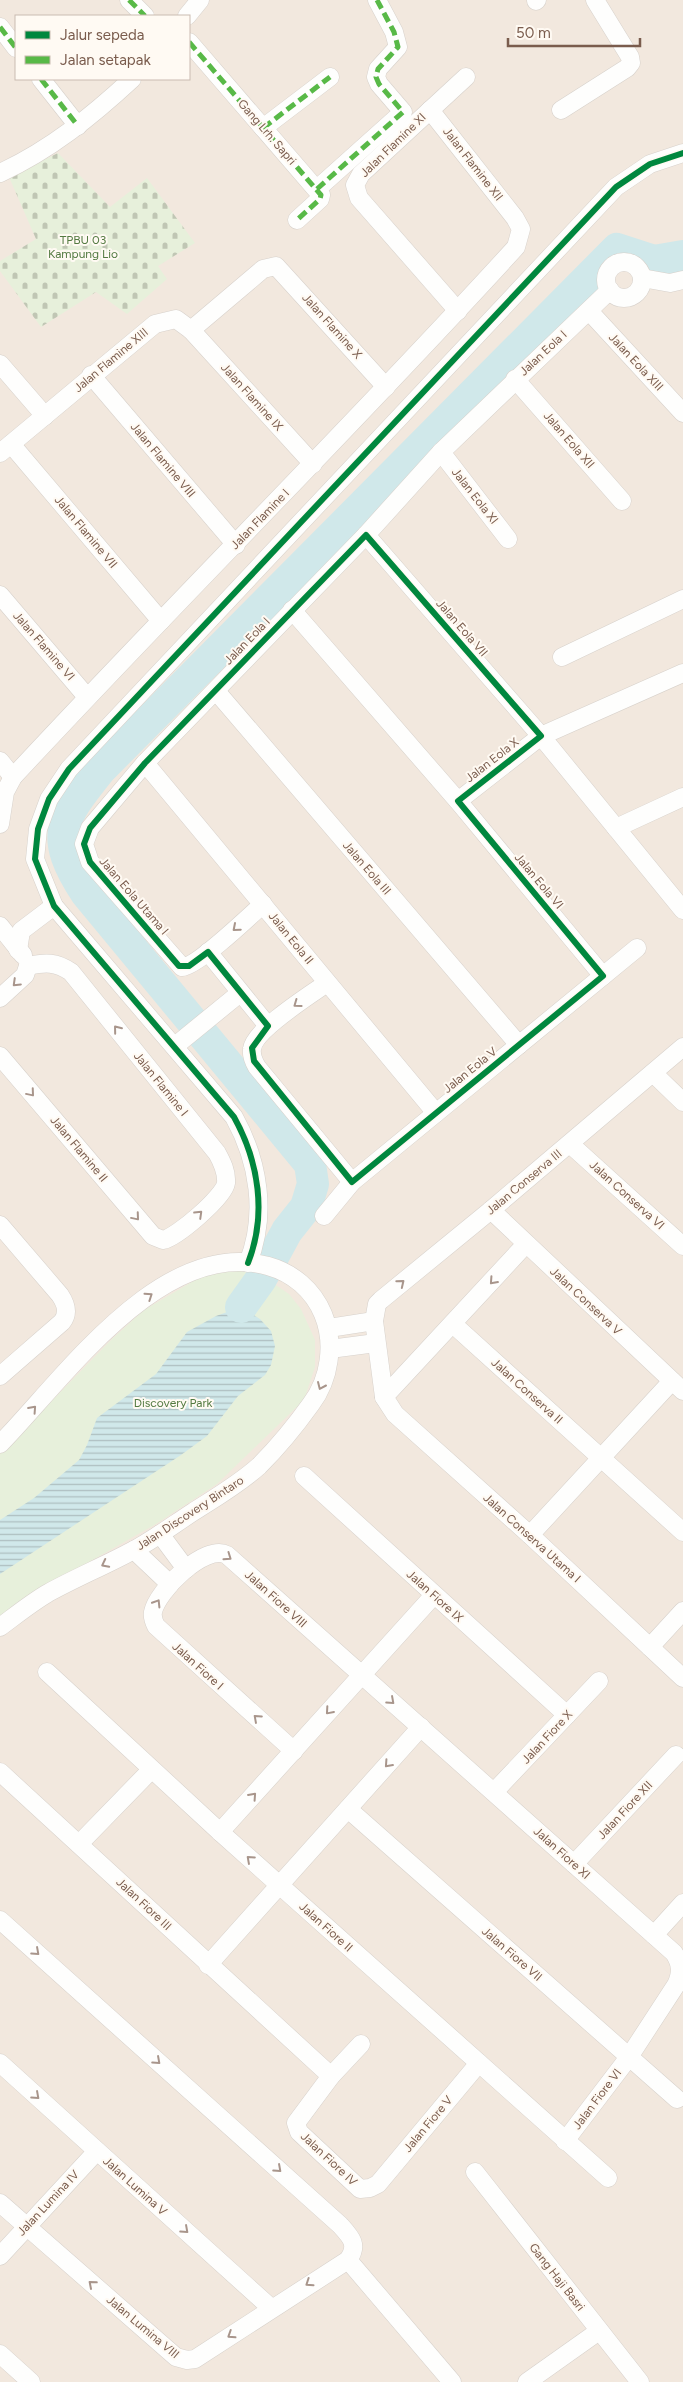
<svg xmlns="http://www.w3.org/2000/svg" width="683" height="2382" font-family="Figtree,sans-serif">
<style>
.residential{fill:#f2e8de;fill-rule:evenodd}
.cemetery{fill:url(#cemetery-stones)}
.green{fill:#e7f0db}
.water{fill:url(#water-rules)}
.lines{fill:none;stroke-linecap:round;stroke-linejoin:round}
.river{stroke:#d0e8ea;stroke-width:32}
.minor-casing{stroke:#d7d1cb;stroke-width:19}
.minor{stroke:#fefefd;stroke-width:18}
.quiet{stroke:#58b947;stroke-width:5;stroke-dasharray:10 5;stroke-linecap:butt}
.cycleway-casing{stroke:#fffaf3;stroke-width:9}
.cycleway{stroke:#00873e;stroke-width:6}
.oneway{stroke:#a8958b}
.labels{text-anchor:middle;stroke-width:4;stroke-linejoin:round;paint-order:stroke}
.street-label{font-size:12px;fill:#7a5c4d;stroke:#fffaf3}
.park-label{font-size:12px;fill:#537a41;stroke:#fffaf3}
</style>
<defs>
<pattern id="cemetery-stones" width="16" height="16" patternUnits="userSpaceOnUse" patternTransform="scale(1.25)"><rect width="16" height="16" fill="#e7f0db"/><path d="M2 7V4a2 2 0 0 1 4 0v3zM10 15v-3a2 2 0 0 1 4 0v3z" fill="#c0c6b4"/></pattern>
<pattern id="water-rules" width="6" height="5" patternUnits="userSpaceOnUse" patternTransform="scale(1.25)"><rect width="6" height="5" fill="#d0e8ea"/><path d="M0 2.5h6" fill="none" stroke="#aebfc0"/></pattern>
</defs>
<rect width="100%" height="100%" fill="#f9f5f0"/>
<!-- residential -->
<path class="residential" d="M 0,0 L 683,0 L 683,2382 L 0,2382 ZM 16,16 L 189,16 L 189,79 L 16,79 Z"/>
<!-- cemetery -->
<polygon class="cemetery" points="58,153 110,207 147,178 195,243 158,266 167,279 127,314 96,292 41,327 0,271 0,261 36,239 9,177"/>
<!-- green -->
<polygon class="green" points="229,1269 250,1272 273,1283 289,1294 301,1309 315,1340 315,1367 304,1400 217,1484 156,1524 22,1600 0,1618 0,1454 112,1339 144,1310 202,1276"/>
<!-- water -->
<polygon class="water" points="241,1307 260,1319 271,1331 275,1346 271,1365 265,1375 238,1396 207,1436 181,1455 0,1574 0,1520 34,1498 79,1460 87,1445 97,1418 156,1374 187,1332 216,1316"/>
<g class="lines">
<!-- river -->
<path class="river" d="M 241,1307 L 261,1279 L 287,1231 L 306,1207 L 313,1184 L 310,1164 L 86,893 C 48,835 61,819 100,770 L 617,249 L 654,261 L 683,256"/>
<!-- minor casing -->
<g class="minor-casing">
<g id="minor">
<polyline points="129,0 145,16"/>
<polyline points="536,1 537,0"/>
<polyline points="187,16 200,0"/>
<polyline points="0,27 16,48"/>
<polyline points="189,42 321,195 320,199 297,220"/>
<polyline points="41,79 78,126"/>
<polyline points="561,110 627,68 631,63 630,57 595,0"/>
<polyline points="263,128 330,77"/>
<path d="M 0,173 C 50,150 92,116 132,79"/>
<polyline points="317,189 403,112 379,84 376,77 378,69 398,47 394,32 377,0"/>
<circle cx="624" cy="280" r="18"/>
<polyline points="642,278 670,283 683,280"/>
<polyline points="458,311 359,198 355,185 361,174 466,77"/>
<polyline points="589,311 683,413"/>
<polyline points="191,330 313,464"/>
<polyline points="0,364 45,416"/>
<polyline points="91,375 236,545"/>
<polyline points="515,379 622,501"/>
<polyline points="11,444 161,621"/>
<polyline points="441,452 508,539"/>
<polyline points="0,453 155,324 176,319 191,330 263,269 276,266 386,387"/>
<polyline points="366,535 541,736 683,910"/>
<polyline points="0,595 87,697"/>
<polyline points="292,610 458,801 603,976"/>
<polyline points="562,657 683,599"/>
<polyline points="216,691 519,1045"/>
<polyline points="0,761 13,777"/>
<polyline points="145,763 436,1113"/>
<polyline points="458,801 541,736 683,673"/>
<path d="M 0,824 L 5,792 L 13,777 C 179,598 352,427 516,247 L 521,229 L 515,218 L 430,110"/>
<polyline points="616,828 683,797"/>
<path d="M 263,904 C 250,916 196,967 182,967 L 90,862 L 84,844 L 90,828 L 145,763 L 366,535 L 441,452 L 610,290"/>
<polyline points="0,926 23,955"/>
<polyline points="18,950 21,931 54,906"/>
<polyline points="208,952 268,1026"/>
<path d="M 327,983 C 310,995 254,1030 252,1049 C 251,1056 254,1062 257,1067 L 352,1182"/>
<polyline points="0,998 25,975 28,966"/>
<polyline points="175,1046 240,993"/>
<polyline points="683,1047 491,1210 381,1300 377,1304 374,1321 384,1397 395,1414 530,1535 683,1678"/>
<path d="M 0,1056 L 153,1236 L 163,1240 C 177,1237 224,1197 226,1183 C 227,1172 222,1162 217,1153 L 71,972 C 56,962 46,962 28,966"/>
<polyline points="653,1073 683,1102"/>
<polyline points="570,1144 683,1246"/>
<polyline points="491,1210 683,1391"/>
<polyline points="324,1216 352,1182 637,948"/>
<path d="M 0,1225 L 60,1295 C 66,1304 69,1313 62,1322 L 0,1376"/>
<path d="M 248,1263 C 267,1215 259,1162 234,1117 L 54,906 L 35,859 L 38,829 L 49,799 L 69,769 L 616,187 L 650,164 L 683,153"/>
<polyline points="454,1325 683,1532"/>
<polyline points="329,1328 374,1321"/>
<polyline points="330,1349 376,1343"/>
<polyline points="384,1397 525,1245"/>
<path d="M 0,1444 C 63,1380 162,1236 268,1266 C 293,1273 313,1290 323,1314 C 335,1343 330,1379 311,1404 C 296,1425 278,1447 259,1466 C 239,1484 215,1498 193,1512 C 173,1525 153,1540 132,1551 C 104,1566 75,1578 48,1593 C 31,1603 15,1616 0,1627"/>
<polyline points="304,1476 567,1715"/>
<polyline points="160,1534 186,1569"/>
<polyline points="530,1535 672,1381"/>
<polyline points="134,1550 170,1584"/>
<polyline points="650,1647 683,1611"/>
<polyline points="47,1672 220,1832 608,2178"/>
<path d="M 294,1751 L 156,1626 C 154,1622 152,1617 153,1612 C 157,1591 205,1543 227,1555 L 674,1953 C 681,1964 682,1972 676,1985 L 629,2057 L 565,2141"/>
<polyline points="0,1772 331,2076"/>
<polyline points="494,1792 599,1681"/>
<polyline points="348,1809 677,2099"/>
<polyline points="220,1832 434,1595"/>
<polyline points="79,1844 151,1770"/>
<polyline points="574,1864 676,1755"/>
<path d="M 0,1920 L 340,2225 C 351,2237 359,2245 348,2260 L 195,2359 L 187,2360 L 176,2357 L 0,2203"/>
<polyline points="654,1935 683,1903"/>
<polyline points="208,1965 421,1727"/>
<polyline points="361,2044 331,2076 296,2123 299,2132 360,2189 370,2188 378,2184 479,2063"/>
<polyline points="0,2063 271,2308"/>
<polyline points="475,2172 640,2382"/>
<polyline points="0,2256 97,2151"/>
<polyline points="348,2260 452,2382"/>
<polyline points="0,2354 31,2382"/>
<polyline points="527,2382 599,2331"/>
</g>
</g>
<!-- minor -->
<use href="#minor" class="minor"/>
<!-- quiet -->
<g class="quiet">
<polyline points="129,0 145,16"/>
<polyline points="0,27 16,48"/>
<polyline points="189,42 321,195 320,199 297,220"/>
<polyline points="41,79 78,126"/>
<polyline points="263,128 330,77"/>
<polyline points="317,189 403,112 379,84 376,77 378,69 398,47 394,32 377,0"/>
</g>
<!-- cycleway casing -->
<g class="cycleway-casing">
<g id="cycleway">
<polygon points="366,535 541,736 458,801 603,976 352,1182 254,1061 252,1048 268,1026 208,952 189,966 179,966 90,862 84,844 90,828 145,763"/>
<path d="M 248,1263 C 267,1215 259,1162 234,1117 L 54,906 L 35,859 L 38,829 L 49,799 L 69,769 L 616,187 L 650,164 L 683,153"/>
</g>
</g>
<!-- cycleway -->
<use href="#cycleway" class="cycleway"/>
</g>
<!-- one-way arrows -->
<defs><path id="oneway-chevron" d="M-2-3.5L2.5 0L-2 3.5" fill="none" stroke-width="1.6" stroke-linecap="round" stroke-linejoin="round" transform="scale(1.25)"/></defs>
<g class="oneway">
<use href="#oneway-chevron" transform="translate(236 928) rotate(139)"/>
<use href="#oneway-chevron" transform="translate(16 983) rotate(136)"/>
<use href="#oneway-chevron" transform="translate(297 1004) rotate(144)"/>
<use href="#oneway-chevron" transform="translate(117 1029) rotate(-129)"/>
<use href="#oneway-chevron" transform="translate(31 1093) rotate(50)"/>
<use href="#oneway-chevron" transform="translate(199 1214) rotate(-44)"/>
<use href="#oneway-chevron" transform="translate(136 1217) rotate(50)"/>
<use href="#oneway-chevron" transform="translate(493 1281) rotate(132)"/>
<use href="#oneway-chevron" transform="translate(401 1283) rotate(-39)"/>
<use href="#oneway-chevron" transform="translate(149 1296) rotate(-34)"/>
<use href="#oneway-chevron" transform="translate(321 1386) rotate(114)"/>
<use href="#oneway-chevron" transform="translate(33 1409) rotate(-48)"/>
<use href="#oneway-chevron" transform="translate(228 1557) rotate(35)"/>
<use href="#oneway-chevron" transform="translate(105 1564) rotate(153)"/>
<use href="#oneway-chevron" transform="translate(157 1603) rotate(-58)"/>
<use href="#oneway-chevron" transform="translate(391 1701) rotate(42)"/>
<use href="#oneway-chevron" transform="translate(329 1711) rotate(131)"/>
<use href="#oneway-chevron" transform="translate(257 1718) rotate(-138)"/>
<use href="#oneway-chevron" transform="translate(388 1764) rotate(132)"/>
<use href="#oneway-chevron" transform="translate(253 1796) rotate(-48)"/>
<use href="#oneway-chevron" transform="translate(250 1859) rotate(-138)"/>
<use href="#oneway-chevron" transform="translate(36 1952) rotate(42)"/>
<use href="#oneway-chevron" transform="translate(157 2061) rotate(42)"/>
<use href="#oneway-chevron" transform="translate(36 2096) rotate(42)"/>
<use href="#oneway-chevron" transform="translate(278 2169) rotate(42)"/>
<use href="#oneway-chevron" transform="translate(185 2230) rotate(42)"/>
<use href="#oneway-chevron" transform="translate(309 2283) rotate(146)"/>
<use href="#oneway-chevron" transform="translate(92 2284) rotate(-139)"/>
<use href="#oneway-chevron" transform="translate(231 2335) rotate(147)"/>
</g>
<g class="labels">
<!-- street labels -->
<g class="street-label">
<text transform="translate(267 132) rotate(49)" y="4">Gang Lrh. Sapri</text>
<text transform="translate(393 145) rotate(-44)" y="4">Jalan Flamine XI</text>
<text transform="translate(473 164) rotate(52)" y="4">Jalan Flamine XII</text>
<text transform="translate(332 326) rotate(48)" y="4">Jalan Flamine X</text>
<text transform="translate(543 353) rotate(-43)" y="4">Jalan Eola I</text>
<text transform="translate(111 360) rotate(-40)" y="4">Jalan Flamine XIII</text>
<text transform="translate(636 362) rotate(47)" y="4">Jalan Eola XIII</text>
<text transform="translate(252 397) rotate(48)" y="4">Jalan Flamine IX</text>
<text transform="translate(569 440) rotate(49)" y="4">Jalan Eola XII</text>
<text transform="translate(163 460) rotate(50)" y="4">Jalan Flamine VIII</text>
<text transform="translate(475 496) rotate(52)" y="4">Jalan Eola XI</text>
<text transform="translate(260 519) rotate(-46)" y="4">Jalan Flamine I</text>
<text transform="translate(86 532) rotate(50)" y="4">Jalan Flamine VII</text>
<text transform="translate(462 628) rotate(49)" y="4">Jalan Eola VII</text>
<text transform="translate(247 641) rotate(-46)" y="4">Jalan Eola I</text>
<text transform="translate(44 646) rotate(49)" y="4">Jalan Flamine VI</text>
<text transform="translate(492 760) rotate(-38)" y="4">Jalan Eola X</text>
<text transform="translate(367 868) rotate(49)" y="4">Jalan Eola III</text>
<text transform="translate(539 881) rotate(50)" y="4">Jalan Eola VI</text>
<text transform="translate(134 896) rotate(49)" y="4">Jalan Eola Utama I</text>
<text transform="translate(291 938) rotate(51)" y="4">Jalan Eola II</text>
<text transform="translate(470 1070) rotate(-39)" y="4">Jalan Eola V</text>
<text transform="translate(161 1084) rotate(51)" y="4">Jalan Flamine I</text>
<text transform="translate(79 1149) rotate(50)" y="4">Jalan Flamine II</text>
<text transform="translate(524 1182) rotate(-40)" y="4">Jalan Conserva III</text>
<text transform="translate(627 1195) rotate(42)" y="4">Jalan Conserva VI</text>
<text transform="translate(586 1301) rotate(43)" y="4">Jalan Conserva V</text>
<text transform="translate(527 1391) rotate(42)" y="4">Jalan Conserva II</text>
<text transform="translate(190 1513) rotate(-33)" y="4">Jalan Discovery Bintaro</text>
<text transform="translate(532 1538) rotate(42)" y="4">Jalan Conserva Utama I</text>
<text transform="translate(435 1596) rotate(42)" y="4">Jalan Fiore IX</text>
<text transform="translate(276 1599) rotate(42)" y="4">Jalan Fiore VIII</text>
<text transform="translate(198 1666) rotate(42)" y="4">Jalan Fiore I</text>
<text transform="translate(547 1737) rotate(-47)" y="4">Jalan Fiore X</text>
<text transform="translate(625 1810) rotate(-47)" y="4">Jalan Fiore XII</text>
<text transform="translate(562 1853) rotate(42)" y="4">Jalan Fiore XI</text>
<text transform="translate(144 1904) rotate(43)" y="4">Jalan Fiore III</text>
<text transform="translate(326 1927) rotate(42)" y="4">Jalan Fiore II</text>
<text transform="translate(512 1954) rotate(41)" y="4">Jalan Fiore VII</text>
<text transform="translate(597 2099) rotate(-53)" y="4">Jalan Fiore VI</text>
<text transform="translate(428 2124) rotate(-50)" y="4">Jalan Fiore V</text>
<text transform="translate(329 2159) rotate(43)" y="4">Jalan Fiore IV</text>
<text transform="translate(135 2186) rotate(42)" y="4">Jalan Lumina V</text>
<text transform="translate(48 2203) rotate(-47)" y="4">Jalan Lumina IV</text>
<text transform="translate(557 2277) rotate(52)" y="4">Gang Haji Basri</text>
<text transform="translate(143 2327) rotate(40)" y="4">Jalan Lumina VIII</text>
</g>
<!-- park labels -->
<g class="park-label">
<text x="83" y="244">TPBU 03<tspan x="83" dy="14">Kampung Lio</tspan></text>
<text x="173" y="1407">Discovery Park</text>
</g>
</g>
<!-- legend -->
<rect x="15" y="15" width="175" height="65" fill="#fffaf3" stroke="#cabbb1"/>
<rect x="25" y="31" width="25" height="8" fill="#00873e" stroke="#cabbb1"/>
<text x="60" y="40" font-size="15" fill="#7a5c4d">Jalur sepeda</text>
<rect x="25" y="56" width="25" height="8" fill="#58b947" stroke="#cabbb1"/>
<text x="60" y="65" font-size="15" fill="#7a5c4d">Jalan setapak</text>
<!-- scale -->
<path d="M508 38v8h132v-8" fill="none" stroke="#7a5c4d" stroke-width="2.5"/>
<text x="516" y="38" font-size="15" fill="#7a5c4d" stroke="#fffaf3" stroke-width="4" paint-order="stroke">50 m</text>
</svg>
